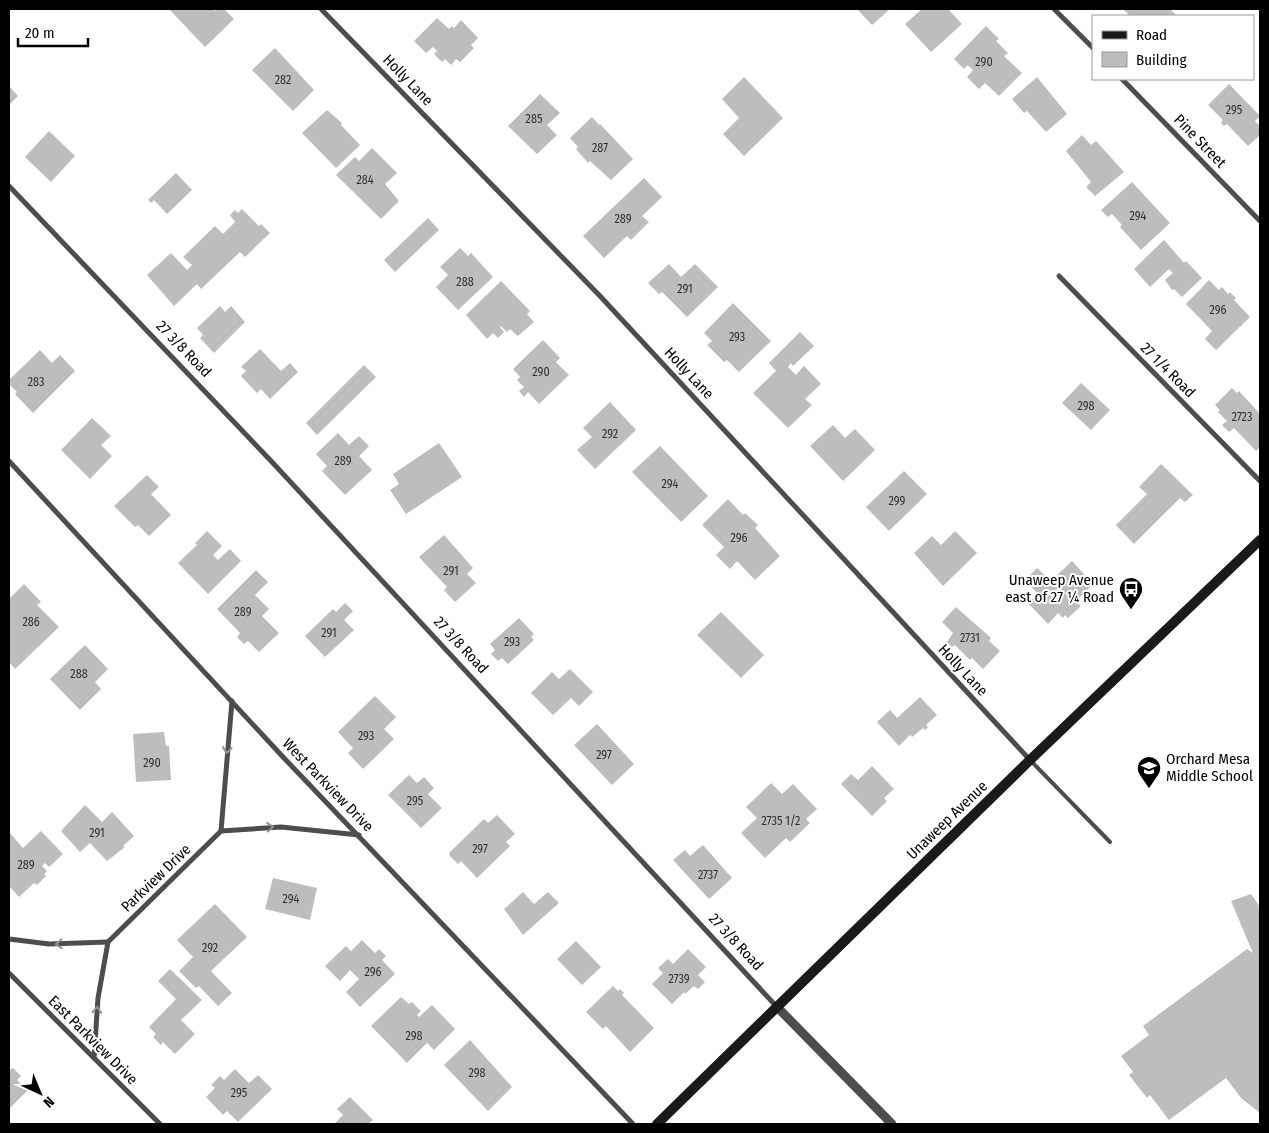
<svg xmlns="http://www.w3.org/2000/svg" width="1269" height="1133" font-family="'Fira Sans Condensed',sans-serif">
<style>
.building{fill:#bdbdbd}
.lines{fill:none;stroke-linecap:round;stroke-linejoin:round}
.service{stroke:#4d4d4d;stroke-width:4}
.minor{stroke:#4d4d4d;stroke-width:5}
.tertiary{stroke:#4d4d4d;stroke-width:9}
.secondary{stroke:#1a1a1a;stroke-width:10}
.oneway{stroke:#949494}
.labels{text-anchor:middle;stroke-width:4;stroke-linejoin:round;paint-order:stroke}
.number-label{font-size:12px;fill:#2f2f2f}
.street-label{font-size:15px;fill:#000;stroke:#fff}
.poi-label{font-size:15px;fill:#000;stroke:#fff;text-anchor:end}
</style>
<rect width="100%" height="100%" fill="#fff"/>
<!-- building -->
<g class="building">
<polygon points="169,9 212,9 215,11 217,9 224,9 234,19 205,47"/>
<polygon points="857,9 890,9 872,25"/>
<polygon points="922,9 948,9 962,24 931,52 905,24"/>
<polygon points="1123,9 1170,9 1177,16 1130,16"/>
<polygon points="437,18 449,29 452,26 454,28 461,20 478,38 471,45 474,48 460,62 456,59 451,65 445,59 442,62 434,54 437,51 433,47 426,53 414,41"/>
<polygon points="986,26 999,39 996,41 1008,53 1004,56 1022,73 999,96 985,83 979,89 967,77 973,70 968,65 964,69 954,59"/>
<polygon points="275,48 314,90 293,111 252,70"/>
<polygon points="744,77 783,118 744,156 723,134 739,118 722,99"/>
<polygon points="1037,77 1067,114 1046,132 1027,111 1024,113 1012,99"/>
<polygon points="1229,84 1260,116 1255,121 1260,126 1260,135 1248,146 1227,124 1224,126 1221,123 1223,120 1208,105"/>
<polygon points="9,86 18,96 9,105"/>
<polygon points="540,94 560,113 547,125 557,135 537,154 508,126"/>
<polygon points="327,110 342,123 341,125 360,145 336,168 302,133"/>
<polygon points="592,117 599,125 600,124 633,159 611,180 590,161 588,163 576,149 578,147 570,138"/>
<polygon points="49,131 75,156 51,182 25,157"/>
<polygon points="1082,135 1091,145 1096,141 1124,172 1095,196 1086,187 1091,182 1066,151"/>
<polygon points="372,148 397,173 385,184 399,201 381,219 336,175 355,157 359,161"/>
<polygon points="176,173 192,190 167,214 154,200 151,203 148,200"/>
<polygon points="644,178 662,197 642,216 649,222 631,240 627,236 604,258 583,236"/>
<polygon points="1132,182 1170,223 1141,250 1120,227 1122,225 1112,214 1108,217 1101,210"/>
<polygon points="242,209 259,226 261,224 270,233 245,257 240,252 201,289 197,284 174,306 147,275 171,253 187,270 192,265 183,257 215,226 223,234 235,222 230,215 235,210 238,213"/>
<polygon points="428,218 439,230 395,272 384,260"/>
<polygon points="1164,240 1184,263 1186,261 1202,278 1182,297 1174,289 1172,290 1165,280 1173,273 1169,269 1150,287 1134,269"/>
<polygon points="460,248 468,256 471,253 493,277 458,310 436,287 448,275 440,267"/>
<polygon points="669,264 681,277 695,264 718,287 687,317 662,292 659,294 648,283"/>
<polygon points="1209,280 1219,290 1222,287 1228,294 1230,292 1236,298 1234,300 1250,317 1216,350 1205,339 1212,331 1186,304"/>
<polygon points="501,281 530,311 527,314 534,322 518,336 510,329 507,332 501,326 500,327 504,332 498,338 493,333 487,339 466,315"/>
<polygon points="733,303 771,341 739,372 727,360 724,362 707,345 712,341 704,333"/>
<polygon points="220,306 225,312 231,306 245,322 214,353 200,338 203,335 197,328"/>
<polygon points="800,332 814,346 793,366 791,363 788,367 796,375 804,366 821,384 805,399 812,405 788,428 753,393 776,371 769,363"/>
<polygon points="543,340 560,358 556,362 569,375 539,404 528,392 524,397 519,391 524,387 517,380 520,377 513,369"/>
<polygon points="260,349 281,371 290,363 298,372 270,399 261,389 257,393 241,376 246,371 241,367"/>
<polygon points="40,350 52,363 60,355 75,371 33,413 15,394 17,392 9,384 9,380"/>
<polygon points="364,365 376,377 317,435 306,423"/>
<polygon points="1081,383 1110,410 1091,430 1062,403"/>
<polygon points="1232,388 1237,393 1239,391 1260,414 1260,447 1256,451 1234,428 1229,432 1222,425 1227,421 1218,412 1220,410 1215,405"/>
<polygon points="610,402 636,430 595,469 577,450 592,437 583,428"/>
<polygon points="92,418 111,436 101,445 112,456 90,479 61,450"/>
<polygon points="833,425 845,438 855,429 875,450 843,481 810,446"/>
<polygon points="338,433 349,445 359,436 369,446 359,456 372,470 345,495 322,471 327,466 316,454"/>
<polygon points="439,443 462,477 406,514 390,490 399,484 393,474"/>
<polygon points="660,446 708,496 681,522 632,472"/>
<polygon points="1161,464 1193,495 1185,502 1180,498 1134,544 1116,525 1147,494 1139,487"/>
<polygon points="904,471 927,494 889,531 866,507"/>
<polygon points="147,475 159,487 151,494 171,515 149,536 138,525 135,527 114,506"/>
<polygon points="728,499 743,515 745,513 758,525 755,528 780,556 755,580 737,561 730,569 716,555 724,547 702,525"/>
<polygon points="207,531 222,546 213,555 218,560 230,549 241,561 208,594 178,563 197,545 195,543"/>
<polygon points="955,531 977,553 943,586 914,553 932,536 941,545"/>
<polygon points="444,535 473,568 467,574 476,583 455,602 444,590 447,587 419,557"/>
<polygon points="1072,561 1093,584 1076,601 1081,606 1068,618 1065,615 1063,618 1058,613 1048,624 1028,603 1038,594 1025,580 1037,568 1051,581"/>
<polygon points="256,570 268,582 255,595 269,609 262,616 279,633 259,652 248,641 244,644 237,637 240,633 217,609"/>
<polygon points="24,584 41,602 37,605 59,627 15,669 9,662 9,599"/>
<polygon points="345,603 353,611 344,620 354,630 325,657 305,636 333,609 336,612"/>
<polygon points="956,607 991,638 989,641 1000,651 983,669 972,658 970,660 955,645 952,647 947,642 953,633 942,622"/>
<polygon points="721,612 764,655 741,678 697,635"/>
<polygon points="519,618 534,634 531,637 534,640 508,664 502,658 498,661 491,654 495,650 490,644"/>
<polygon points="85,645 108,669 95,682 101,689 80,710 50,679"/>
<polygon points="570,669 593,692 579,706 571,698 553,715 531,693 552,672 559,679"/>
<polygon points="375,696 396,717 384,729 394,739 363,769 348,753 353,748 338,732"/>
<polygon points="920,697 937,715 926,725 928,727 925,730 923,728 912,737 910,735 899,746 877,722 890,710 897,718"/>
<polygon points="597,724 634,764 612,785 574,745"/>
<polygon points="164,732 166,746 169,746 171,780 136,782 133,734"/>
<polygon points="872,766 894,789 884,798 887,801 872,816 841,784 851,774 858,780"/>
<polygon points="409,775 417,783 424,777 434,788 428,794 442,808 421,828 388,795"/>
<polygon points="771,783 782,794 793,784 817,809 806,819 810,823 790,842 786,838 765,858 741,833 757,818 746,807"/>
<polygon points="85,805 102,822 112,812 134,836 123,846 125,847 107,861 90,843 80,852 61,831"/>
<polygon points="497,815 515,834 506,842 510,846 477,878 461,861 458,864 449,855 450,852 484,819 488,823"/>
<polygon points="41,831 63,854 49,867 45,863 42,866 47,871 44,874 46,876 37,885 34,883 19,897 9,886 9,832 23,848"/>
<polygon points="703,845 732,878 709,899 673,860 685,850 690,856"/>
<polygon points="273,878 317,888 310,920 265,909"/>
<polygon points="523,892 534,904 548,892 559,903 523,935 504,909"/>
<polygon points="1251,894 1260,907 1260,1113 1241,1098 1226,1078 1169,1120 1150,1095 1147,1098 1129,1075 1133,1072 1121,1056 1149,1035 1143,1026 1247,949 1253,953 1231,901"/>
<polygon points="215,904 247,937 211,971 232,993 218,1006 199,986 196,988 179,971 193,957 177,940"/>
<polygon points="362,940 375,953 379,949 386,956 382,960 395,974 360,1007 346,992 359,979 350,970 340,981 325,966 346,946 351,951"/>
<polygon points="576,941 601,967 582,985 557,959"/>
<polygon points="688,949 706,967 698,975 705,982 698,989 694,986 685,994 684,992 672,1004 652,984 663,973 658,968 668,959 673,964"/>
<polygon points="170,969 202,1000 181,1020 195,1034 175,1054 163,1042 161,1045 153,1037 156,1034 149,1027 176,999 158,981"/>
<polygon points="613,986 618,991 620,989 624,993 622,995 654,1028 630,1052 606,1026 603,1029 586,1012"/>
<polygon points="401,997 409,1004 412,1002 421,1011 417,1015 419,1017 432,1005 455,1029 434,1050 427,1043 407,1063 371,1026"/>
<polygon points="470,1040 512,1087 488,1111 444,1065"/>
<polygon points="13,1068 21,1076 17,1080 28,1090 9,1109 9,1070"/>
<polygon points="235,1069 249,1083 258,1075 272,1089 238,1122 227,1111 223,1115 206,1097 215,1088 211,1085 220,1076 224,1080"/>
<polygon points="350,1097 373,1120 368,1124 334,1124 343,1115 337,1109"/>
</g>
<g class="lines">
<!-- service -->
<polyline class="service" points="1030,760 1110,842"/>
<!-- minor -->
<g class="minor">
<polyline points="321,9 600,296 1030,760"/>
<polyline points="1054,9 1093,48"/>
<polyline points="1122,79 1260,221"/>
<polyline points="9,186 272,462 777,1007"/>
<polyline points="1059,276 1260,481"/>
<polyline points="9,461 283,757 633,1124"/>
<polyline points="221,831 232,701"/>
<polyline points="9,939 49,944 108,942"/>
<polyline points="9,973 160,1124"/>
<polyline points="94,1058 98,998 108,942 221,831 281,827 359,835"/>
</g>
<!-- tertiary -->
<polyline class="tertiary" points="777,1007 892,1124"/>
<!-- secondary -->
<polyline class="secondary" points="657,1124 1030,760 1260,540"/>
</g>
<!-- one-way arrows -->
<defs><path id="oneway-chevron" d="M-2-3.5L2.5 0L-2 3.5" fill="none" stroke-width="1.6" stroke-linecap="round" stroke-linejoin="round" transform="scale(1.25)"/></defs>
<g class="oneway">
<use href="#oneway-chevron" transform="translate(227 750) rotate(96)"/>
<use href="#oneway-chevron" transform="translate(270 827) rotate(-5)"/>
<use href="#oneway-chevron" transform="translate(59 944) rotate(177)"/>
<use href="#oneway-chevron" transform="translate(97 1010) rotate(-86)"/>
</g>
<!-- icons -->
<defs>
<g id="bus-pin" transform="scale(1.25)"><path d="M0 17L-7.5 6A9.5 9.5 0 1 1 7.5 6Z" fill="#000" stroke="#fff"/><path d="M-5-6H5V4H4V6H2V4H-2V6H-4V4H-5ZM-3.5-4V0h7V-4ZM-3.5 1.2v1.5H-2V1.2ZM2 1.2v1.5H3.5V1.2Z" fill="#fff"/></g>
<g id="school-pin" transform="scale(1.25)"><path d="M0 17L-7.5 6A9.5 9.5 0 1 1 7.5 6Z" fill="#000" stroke="#fff"/><path d="M0-5L7-2L0 1L-7-2ZM-4 1L0 2.5L4 1V4Q0 6-4 4Z" fill="#fff"/></g>
</defs>
<g fill-rule="evenodd">
<use href="#bus-pin" x="1131" y="589"/>
<use href="#school-pin" x="1149" y="768"/>
</g>
<g class="labels">
<!-- number labels -->
<g class="number-label">
<text x="984" y="66">290</text>
<text x="283" y="84">282</text>
<text x="1234" y="114">295</text>
<text x="534" y="123">285</text>
<text x="600" y="152">287</text>
<text x="365" y="184">284</text>
<text x="1138" y="220">294</text>
<text x="623" y="223">289</text>
<text x="465" y="286">288</text>
<text x="685" y="293">291</text>
<text x="1218" y="314">296</text>
<text x="737" y="341">293</text>
<text x="541" y="376">290</text>
<text x="36" y="386">283</text>
<text x="1086" y="410">298</text>
<text x="1242" y="421">2723</text>
<text x="610" y="438">292</text>
<text x="343" y="465">289</text>
<text x="670" y="488">294</text>
<text x="897" y="505">299</text>
<text x="739" y="542">296</text>
<text x="451" y="575">291</text>
<text x="243" y="616">289</text>
<text x="31" y="626">286</text>
<text x="329" y="637">291</text>
<text x="970" y="642">2731</text>
<text x="512" y="646">293</text>
<text x="79" y="678">288</text>
<text x="366" y="740">293</text>
<text x="604" y="759">297</text>
<text x="152" y="767">290</text>
<text x="415" y="805">295</text>
<text x="781" y="825">2735 1/2</text>
<text x="97" y="837">291</text>
<text x="480" y="853">297</text>
<text x="26" y="869">289</text>
<text x="708" y="879">2737</text>
<text x="291" y="903">294</text>
<text x="210" y="952">292</text>
<text x="373" y="976">296</text>
<text x="679" y="983">2739</text>
<text x="414" y="1040">298</text>
<text x="477" y="1077">298</text>
<text x="239" y="1097">295</text>
</g>
<!-- street labels -->
<g class="street-label">
<text transform="translate(408 80) rotate(46)" y="5">Holly Lane</text>
<text transform="translate(1200 141) rotate(46)" y="5">Pine Street</text>
<text transform="translate(184 349) rotate(46)" y="5">27 3/8 Road</text>
<text transform="translate(1168 370) rotate(45)" y="5">27 1/4 Road</text>
<text transform="translate(689 373) rotate(47)" y="5">Holly Lane</text>
<text transform="translate(461 645) rotate(47)" y="5">27 3/8 Road</text>
<text transform="translate(963 670) rotate(47)" y="5">Holly Lane</text>
<text transform="translate(328 785) rotate(46)" y="5">West Parkview Drive</text>
<text transform="translate(947 820) rotate(-44)" y="5">Unaweep Avenue</text>
<text transform="translate(156 878) rotate(-44)" y="5">Parkview Drive</text>
<text transform="translate(736 942) rotate(47)" y="5">27 3/8 Road</text>
<text transform="translate(93 1040) rotate(45)" y="5">East Parkview Drive</text>
</g>
<!-- poi labels -->
<g class="poi-label">
<text x="1114" y="585">Unaweep Avenue<tspan x="1114" dy="17">east of 27 ¼ Road</tspan></text>
<text x="1166" y="764" text-anchor="start">Orchard Mesa<tspan x="1166" dy="17">Middle School</tspan></text>
</g>
</g>
<!-- border -->
<rect width="1269" height="1133" fill="none" stroke="#000000" stroke-width="20"/>
<!-- legend -->
<rect x="1092" y="15" width="162" height="65" fill="#ffffff" stroke="#999999"/>
<rect x="1102" y="31" width="25" height="8" fill="#1a1a1a" stroke="#999999"/>
<text x="1136" y="40" font-size="15" fill="#000000">Road</text>
<rect x="1102" y="52" width="25" height="15" fill="#bdbdbd" stroke="#999999"/>
<text x="1136" y="65" font-size="15" fill="#000000">Building</text>
<!-- north arrow -->
<g transform="translate(40 1093) rotate(136)" stroke="#ffffff" stroke-width="4" paint-order="stroke">
<path d="M0-4L9 19L0 12L-9 19Z" fill="#000000"/>
<text y="-8" font-size="14" font-weight="bold" text-anchor="middle" fill="#000000">N</text>
</g>
<!-- scale -->
<path d="M18 38v8h70v-8" fill="none" stroke="#000000" stroke-width="2.5"/>
<text x="25" y="38" font-size="15" fill="#000000" stroke="#ffffff" stroke-width="4" paint-order="stroke">20 m</text>
</svg>
